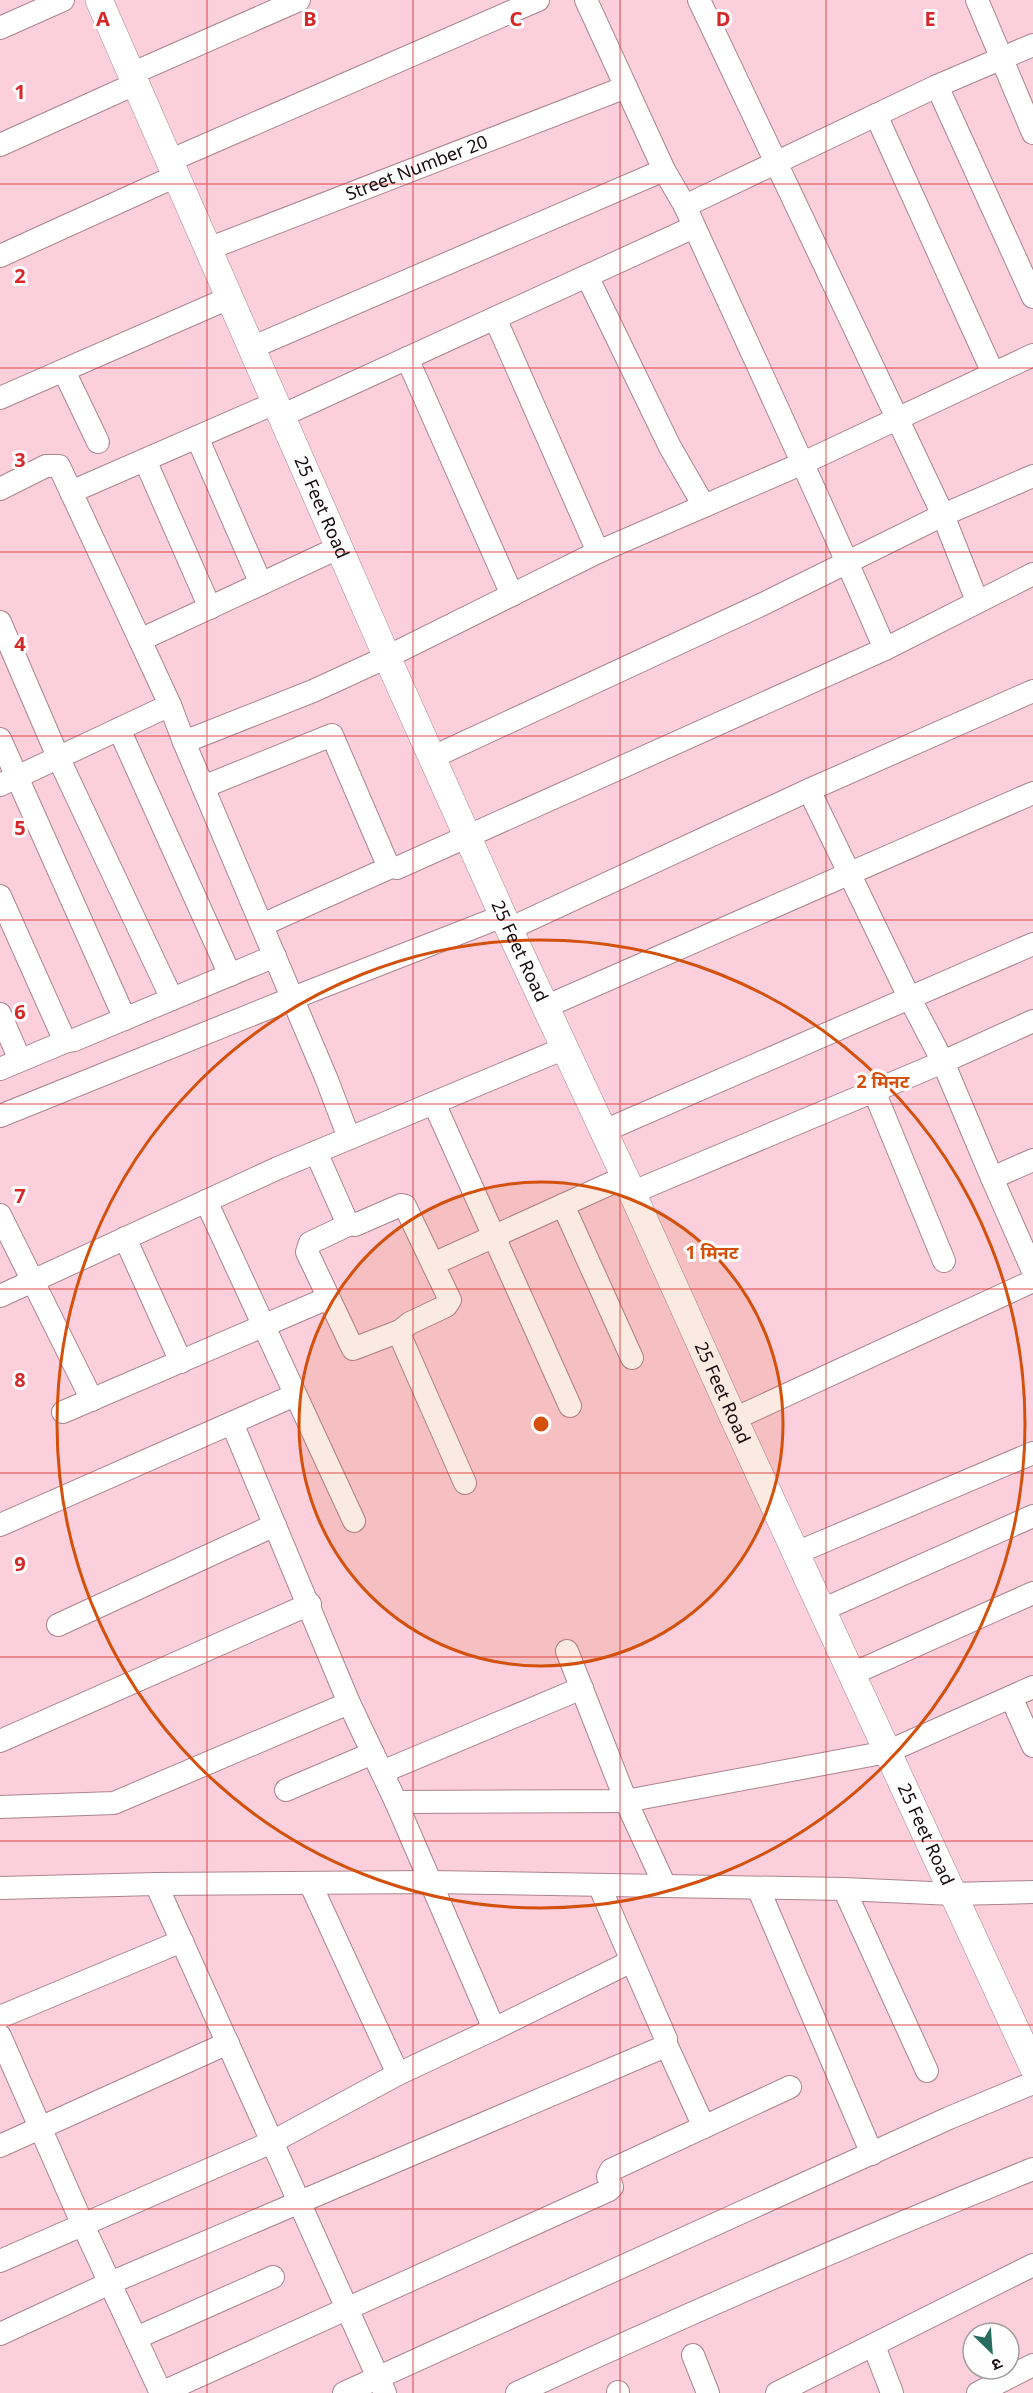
<svg xmlns="http://www.w3.org/2000/svg" width="1033" height="2393" font-family="'Noto Sans','Noto Sans Devanagari',sans-serif">
<style>
.lines{fill:none;stroke-linecap:round;stroke-linejoin:round}
.minor-casing{stroke:#ab848f;stroke-width:24}
.tertiary-casing{stroke:#ab848f;stroke-width:28}
.minor{stroke:#fff;stroke-width:22}
.tertiary{stroke:#fff;stroke-width:27}
.grid{fill:none;stroke:#d62828;stroke-width:1.5;stroke-opacity:0.55}
.ring{fill:none;stroke:#d3510c;stroke-width:3}
.labels{text-anchor:middle;stroke-width:6;stroke-linejoin:round;paint-order:stroke}
.street-label{font-size:18px;fill:#190b10;stroke:#fefefe}
.grid-label{font-size:20px;text-anchor:middle;font-weight:bold;fill:#d62828;stroke:#fefefe;stroke-width:6;stroke-linejoin:round;paint-order:stroke}
.centre{fill:#d3510c;stroke:#fefefe;stroke-width:3}
.ring-label{font-size:18px;text-anchor:middle;font-weight:bold;fill:#d3510c;stroke:#fefefe;stroke-width:6;stroke-linejoin:round;paint-order:stroke}
</style>
<rect width="100%" height="100%" fill="#fbcfdc"/>
<g class="lines">
<!-- minor casing -->
<g class="minor-casing">
<g id="minor">
<path d="M 586,0 L 664,170 L 685,206 C 752,354 821,500 885,649"/>
<polyline points="699,0 943,515 977,601"/>
<polyline points="977,0 1033,133"/>
<polyline points="0,28 63,0"/>
<polyline points="131,74 299,0"/>
<polyline points="937,86 1033,297"/>
<polyline points="876,115 993,373"/>
<polyline points="0,145 135,84"/>
<polyline points="169,161 538,0"/>
<polyline points="685,206 937,86 1033,45"/>
<path id="s1" d="M 208,249 L 626,87"/>
<polyline points="0,256 176,176"/>
<polyline points="587,276 670,447 704,506"/>
<polyline points="495,318 598,552"/>
<polyline points="251,348 664,170"/>
<polyline points="407,358 512,595"/>
<polyline points="64,371 98,442"/>
<polyline points="0,398 229,298"/>
<polyline points="281,416 694,227"/>
<polyline points="197,437 261,584"/>
<polyline points="145,460 210,608"/>
<polyline points="0,489 46,466 59,466 140,640"/>
<polyline points="71,492 275,403"/>
<polyline points="0,622 58,757 172,999"/>
<polyline points="170,705 140,640 338,548"/>
<polyline points="119,729 230,975"/>
<polyline points="0,739 125,1019"/>
<polyline points="184,742 327,1080 349,1138"/>
<polyline points="431,758 763,604 943,515 1033,476"/>
<polyline points="0,785 170,705 184,742 313,691 387,657 598,552 801,464 1033,355"/>
<polyline points="203,787 332,735 387,863 391,867 397,868 885,649 1033,574"/>
<polyline points="809,790 909,997 943,1062 992,1178"/>
<polyline points="0,896 63,1037 67,1041 74,1040 275,956"/>
<polyline points="262,925 391,867"/>
<polyline points="509,929 809,790 1033,691"/>
<polyline points="545,1007 1033,793"/>
<polyline points="0,1014 20,1060"/>
<polyline points="0,1069 67,1041"/>
<polyline points="874,1091 944,1261"/>
<polyline points="434,1103 570,1406"/>
<polyline points="0,1116 293,998 503,916"/>
<polyline points="604,1131 1033,944"/>
<polyline points="316,1152 346,1220 355,1225 401,1205 405,1206 450,1300 446,1306 410,1323 400,1331 401,1338 465,1483"/>
<polyline points="1033,1160 992,1178 1033,1271"/>
<polyline points="631,1193 943,1062 1033,1021"/>
<polyline points="206,1201 354,1521"/>
<polyline points="563,1205 632,1358"/>
<polyline points="0,1215 92,1400"/>
<polyline points="350,1224 310,1243 307,1252 353,1349 400,1331"/>
<polyline points="125,1238 181,1362"/>
<polyline points="433,1264 625,1177"/>
<polyline points="0,1296 278,1168 565,1048"/>
<polyline points="63,1412 328,1298"/>
<polyline points="734,1419 1033,1281"/>
<polyline points="232,1423 349,1703 396,1802"/>
<polyline points="0,1525 295,1395"/>
<polyline points="796,1553 1033,1453"/>
<polyline points="822,1610 1033,1516"/>
<polyline points="58,1625 275,1525"/>
<polyline points="567,1651 626,1801 665,1886"/>
<polyline points="852,1674 1033,1593"/>
<polyline points="1011,1697 1033,1746"/>
<polyline points="0,1741 310,1604"/>
<polyline points="382,1772 582,1688"/>
<polyline points="286,1790 373,1753"/>
<polyline points="0,1807 114,1803 349,1703"/>
<polyline points="156,1884 385,2393"/>
<polyline points="0,1888 156,1884 429,1882 844,1889 953,1894 1033,1892"/>
<polyline points="758,1888 872,2154"/>
<polyline points="844,1889 927,2071"/>
<polyline points="632,1961 494,2029 396,1802 626,1801 887,1752 1033,1687"/>
<polyline points="0,2017 182,1941"/>
<polyline points="0,2036 82,2223 161,2393"/>
<polyline points="666,2044 704,2127"/>
<polyline points="398,2074 494,2029"/>
<polyline points="0,2146 228,2043"/>
<polyline points="0,2261 272,2142 398,2074 310,1883"/>
<polyline points="0,2334 110,2283 661,2048 666,2044 666,2039 599,1885"/>
<polyline points="136,2338 273,2277"/>
<polyline points="874,2346 892,2393"/>
<polyline points="693,2355 708,2393"/>
<polyline points="618,2392 618,2393"/>
<polyline points="161,2393 609,2190 612,2187 608,2176 611,2170 790,2087"/>
<polyline points="344,2393 949,2118 1033,2083"/>
<path d="M 517,2393 C 687,2314 859,2239 1033,2169"/>
<polyline points="777,2393 1033,2265"/>
<polyline points="978,2393 1033,2365"/>
</g>
</g>
<!-- tertiary casing -->
<g class="tertiary-casing">
<g id="tertiary">
<path id="s2" d="M 99,0 L 387,657 L 503,916 L 625,1177 L 734,1419 L 1033,2067"/>
</g>
</g>
<!-- minor -->
<use href="#minor" class="minor"/>
<!-- tertiary -->
<use href="#tertiary" class="tertiary"/>
</g>
<!-- grid -->
<path class="grid" d="M 207,0 L 207,2393M 413,0 L 413,2393M 620,0 L 620,2393M 826,0 L 826,2393M 0,184 L 1033,184M 0,368 L 1033,368M 0,552 L 1033,552M 0,736 L 1033,736M 0,920 L 1033,920M 0,1104 L 1033,1104M 0,1289 L 1033,1289M 0,1473 L 1033,1473M 0,1657 L 1033,1657M 0,1841 L 1033,1841M 0,2025 L 1033,2025M 0,2209 L 1033,2209"/>
<!-- distance rings -->
<circle cx="541" cy="1424" r="242" fill="#d3510c" fill-opacity=".12"/>
<g class="ring">
<circle cx="541" cy="1424" r="242"/>
<circle cx="541" cy="1424" r="484"/>
</g>
<g class="labels">
<!-- street labels -->
<g class="street-label">
<text dy="6" stroke="none"><textPath href="#s1" startOffset="224">Street Number 20</textPath></text>
<text dy="6" stroke="none"><textPath href="#s2" startOffset="554">25 Feet Road</textPath></text>
<text dy="6" stroke="none"><textPath href="#s2" startOffset="1040">25 Feet Road</textPath></text>
<text dy="6" stroke="none"><textPath href="#s2" startOffset="1526">25 Feet Road</textPath></text>
<text dy="6" stroke="none"><textPath href="#s2" startOffset="2012">25 Feet Road</textPath></text>
</g>
</g>
<g class="grid-label">
<text x="103" y="26">A</text>
<text x="310" y="26">B</text>
<text x="516" y="26">C</text>
<text x="723" y="26">D</text>
<text x="930" y="26">E</text>
<text x="20" y="99">1</text>
<text x="20" y="283">2</text>
<text x="20" y="467">3</text>
<text x="20" y="651">4</text>
<text x="20" y="835">5</text>
<text x="20" y="1019">6</text>
<text x="20" y="1203">7</text>
<text x="20" y="1387">8</text>
<text x="20" y="1571">9</text>
</g>
<circle cx="541" cy="1424" r="9" class="centre"/>
<g class="ring-label">
<text x="883" y="1088">2 मिनट</text>
<text x="712" y="1259">1 मिनट</text>
</g>
<!-- north arrow -->
<g transform="translate(991 2351) rotate(155)"><circle r="28" fill="#fefefe" stroke="#a29d9f" stroke-width="1.5"/>
<path d="M0-4.5L10 22L0 15L-10 22Z" fill="#286d60"/>
<text y="-9" font-size="16" font-weight="bold" text-anchor="middle" fill="#190b10">उ</text>
</g>
</svg>
